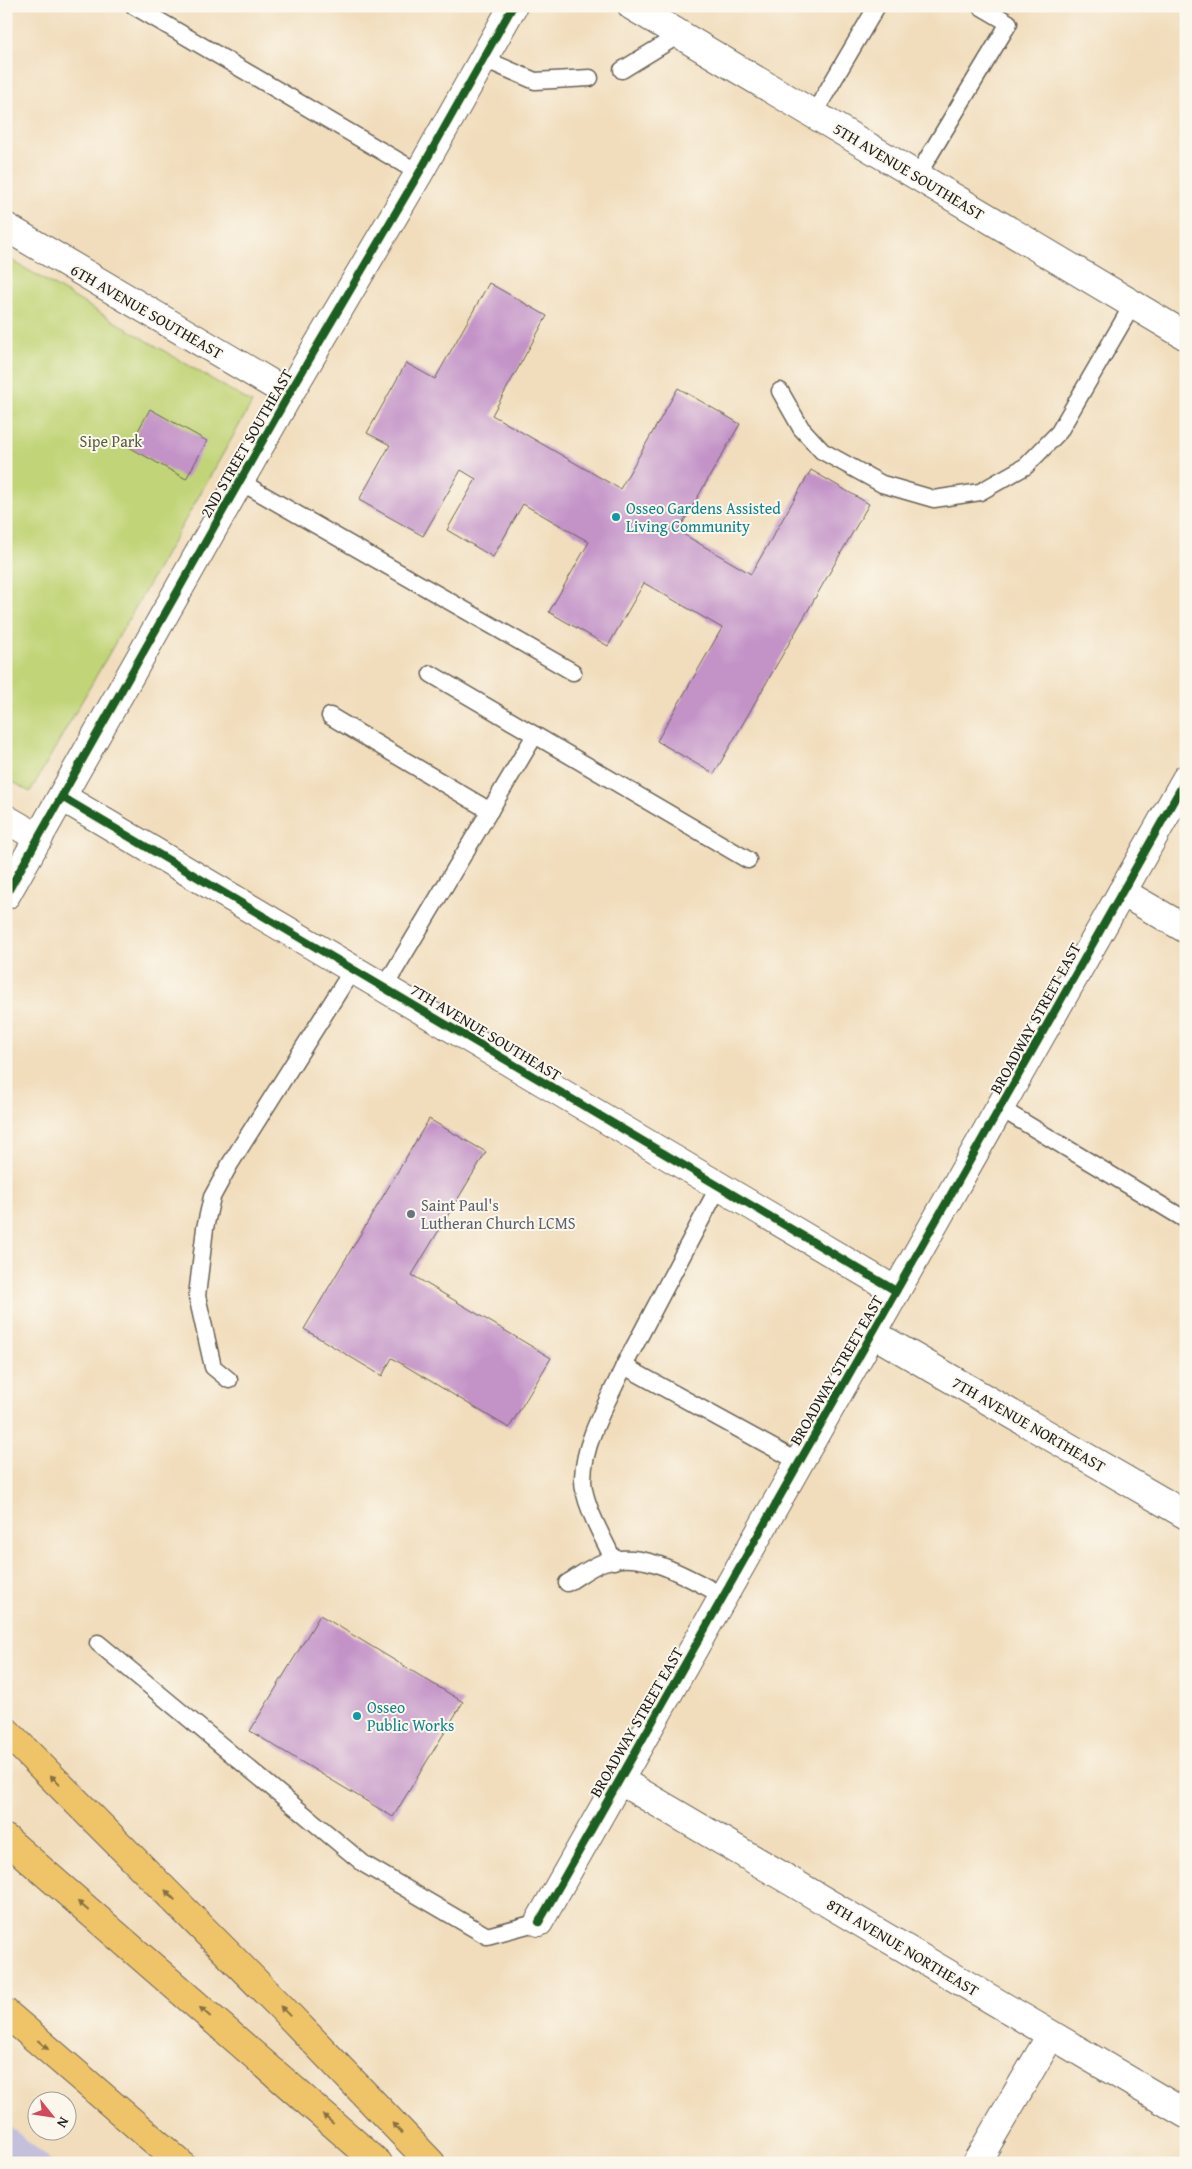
<svg xmlns="http://www.w3.org/2000/svg" width="1192" height="2169" font-family="'Gentium Book Plus',serif">
<style>
.industrial{fill:#c4c0db}
.green{fill:#c1d477;stroke:#6e784a}
.building{fill:#c393c8}
.lines{fill:none;stroke-linecap:round;stroke-linejoin:round}
.lane-casing{stroke:#676054;stroke-width:19}
.street-casing{stroke:#676054;stroke-width:30}
.highway-casing{stroke:#676054;stroke-width:30}
.lane{stroke:#fff;stroke-width:16}
.street{stroke:#fff;stroke-width:28}
.highway{stroke:#efc469;stroke-width:28}
.cycleway-casing{stroke:#fbf7ec;stroke-width:11}
.cycleway{stroke:#1b5e20;stroke-width:8}
.oneway{fill:#867042}
.culture-dot{fill:#0f9aa8;stroke:#fbf7ec;stroke-width:2}
.worship-dot{fill:#6b7280;stroke:#fbf7ec;stroke-width:2}
.labels{text-anchor:middle;stroke-width:4;stroke-linejoin:round;paint-order:stroke}
.street-label{font-size:16px;fill:#1c1c1c;stroke:#fbf7ec}
.park-label{font-size:16px;fill:#565c3c;stroke:#fbf7ec}
.culture-label{font-size:16px;fill:#0d838f;stroke:#fbf7ec;text-anchor:start}
.worship-label{font-size:16px;fill:#5b616d;stroke:#fbf7ec;text-anchor:start}
</style>
<rect width="100%" height="100%" fill="#fbf7ec"/>
<filter id="ink" filterUnits="userSpaceOnUse"><feTurbulence type="fractalNoise" baseFrequency=".02" numOctaves="2"/><feDisplacementMap in="SourceGraphic" scale="10" xChannelSelector="R" yChannelSelector="G"/><feConvolveMatrix kernelMatrix="1 2 1 2 8 2 1 2 1" color-interpolation-filters="sRGB"/></filter>
<filter id="wash" filterUnits="userSpaceOnUse"><feTurbulence type="fractalNoise" baseFrequency=".0096" numOctaves="4" result="noise"/><feDisplacementMap in="SourceGraphic" scale="20" xChannelSelector="R" yChannelSelector="G"/><feGaussianBlur stdDeviation="1.12" result="paint"/><feColorMatrix in="noise" values="0 0 0 0 0 0 0 0 0 0 0 0 0 0 0 0 0 1.4 0 .05"/><feComposite in="paint" operator="in"/></filter>
<g filter="url(#wash)">
<rect width="100%" height="100%" fill="#f1ddbc"/>
<!-- industrial -->
<polygon class="industrial" points="6,2123 54,2163 6,2163"/>
<!-- green -->
<polygon class="green" points="6,257 252,403 30,792 6,778"/>
<g id="blocks">
<!-- building -->
<g class="building">
<polygon points="489,283 547,316 492,415 620,489 678,388 740,424 678,531 751,574 811,470 869,504 714,774 657,741 722,628 644,583 608,646 549,612 589,542 523,504 493,557 447,530 476,479 461,470 423,536 359,500 390,445 367,433 406,363 435,379"/>
<polygon points="150,409 207,441 186,479 129,447"/>
<polygon points="429,1119 486,1152 412,1275 551,1358 509,1428 392,1358 382,1376 304,1329"/>
<polygon points="320,1615 463,1702 393,1817 250,1731"/>
</g>
</g>
</g>
<g filter="url(#ink)">
<use href="#blocks" fill-opacity="0" stroke="#676054" stroke-width="1"/>
<g class="lines">
<!-- lane casing -->
<g class="lane-casing">
<g id="lane">
<polyline points="134,6 419,173"/>
<polyline points="484,59 535,81 590,78"/>
<polyline points="622,70 679,35"/>
<polyline points="813,115 877,6"/>
<polyline points="917,176 1009,23 980,6"/>
<polyline points="780,391 801,428 822,451 882,484 934,499 980,492 1026,466 1059,432 1133,304"/>
<polyline points="239,481 573,672"/>
<polyline points="431,674 748,860"/>
<polyline points="330,716 490,811"/>
<polyline points="384,988 535,735"/>
<polyline points="1000,1108 1186,1220"/>
<polyline points="624,1366 719,1186"/>
<polyline points="229,1380 213,1367 197,1296 205,1228 212,1197 230,1164 353,969"/>
<path d="M 614,1561 C 604,1539 582,1502 583,1478 C 584,1439 609,1400 624,1366 L 799,1462"/>
<path d="M 567,1583 C 578,1577 591,1566 604,1562 C 646,1549 687,1578 724,1596"/>
<polyline points="98,1643 364,1864 487,1936 539,1922"/>
</g>
</g>
<!-- street casing -->
<g class="street-casing">
<g id="street">
<polyline points="632,6 1186,336"/>
<polyline points="6,227 289,394"/>
<polyline points="62,797 896,1291"/>
<polyline points="6,819 39,838"/>
<polyline points="1122,892 1186,929"/>
<polyline points="6,895 289,394 419,173 513,6"/>
<polyline points="872,1333 1186,1515"/>
<polyline points="619,1780 1186,2114"/>
<polyline points="539,1922 1186,779"/>
<polyline points="976,2163 1051,2035"/>
</g>
</g>
<!-- highway casing -->
<g class="highway-casing">
<g id="highway">
<polyline points="6,1731 279,2005 431,2163"/>
<polyline points="6,1839 378,2163"/>
<polyline points="6,2013 180,2163"/>
</g>
</g>
<!-- lane -->
<use href="#lane" class="lane"/>
<!-- street -->
<use href="#street" class="street"/>
<!-- highway -->
<use href="#highway" class="highway"/>
<!-- cycleway casing -->
<g class="cycleway-casing">
<g id="cycleway">
<polyline points="62,797 896,1291"/>
<polyline points="6,895 289,394 419,173 513,6"/>
<polyline points="539,1922 1186,779"/>
</g>
</g>
<!-- cycleway -->
<use href="#cycleway" class="cycleway"/>
</g>
<!-- one-way arrows -->
<defs><path id="oneway-solid" d="M-6-.8H1V-3.2L6.5 0L1 3.2V.8H-6Z" transform="scale(1.25)"/></defs>
<g class="oneway">
<use href="#oneway-solid" transform="translate(55 1780) rotate(-135)"/>
<use href="#oneway-solid" transform="translate(170 1895) rotate(-135)"/>
<use href="#oneway-solid" transform="translate(83 1906) rotate(-139)"/>
<use href="#oneway-solid" transform="translate(285 2011) rotate(-134)"/>
<use href="#oneway-solid" transform="translate(205 2012) rotate(-139)"/>
<use href="#oneway-solid" transform="translate(43 2045) rotate(41)"/>
<use href="#oneway-solid" transform="translate(328 2119) rotate(-139)"/>
<use href="#oneway-solid" transform="translate(397 2128) rotate(-134)"/>
</g>
</g>
<!-- markers -->
<g class="culture-dot">
<circle cx="616" cy="517" r="5"/>
<circle cx="357" cy="1716" r="5"/>
</g>
<circle class="worship-dot" cx="411" cy="1214" r="5"/>
<g class="labels">
<!-- street labels -->
<g class="street-label">
<text transform="translate(909 171) rotate(31)" y="6">5TH AVENUE SOUTHEAST</text>
<text transform="translate(147 311) rotate(30)" y="6">6TH AVENUE SOUTHEAST</text>
<text transform="translate(246 443) rotate(-60)" y="6">2ND STREET SOUTHEAST</text>
<text transform="translate(1035 1018) rotate(-61)" y="6">BROADWAY STREET EAST</text>
<text transform="translate(486 1032) rotate(31)" y="6">7TH AVENUE SOUTHEAST</text>
<text transform="translate(836 1370) rotate(-60)" y="6">BROADWAY STREET EAST</text>
<text transform="translate(1029 1424) rotate(30)" y="6">7TH AVENUE NORTHEAST</text>
<text transform="translate(636 1722) rotate(-60)" y="6">BROADWAY STREET EAST</text>
<text transform="translate(903 1947) rotate(31)" y="6">8TH AVENUE NORTHEAST</text>
</g>
<!-- park labels -->
<g class="park-label">
<text x="111" y="447">Sipe Park</text>
</g>
<!-- culture labels -->
<g class="culture-label">
<text x="626" y="514">Osseo Gardens Assisted<tspan x="626" dy="18">Living Community</tspan></text>
<text x="367" y="1713">Osseo<tspan x="367" dy="18">Public Works</tspan></text>
</g>
<!-- worship labels -->
<g class="worship-label">
<text x="421" y="1211">Saint Paul's<tspan x="421" dy="18">Lutheran Church LCMS</tspan></text>
</g>
</g>
<!-- margin -->
<rect width="1192" height="2169" fill="none" stroke="#fbf7ec" stroke-width="25"/>
<!-- north arrow -->
<g transform="translate(52 2116) rotate(120)"><circle r="24" fill="#fbf7ec" stroke="#a29f99"/>
<path d="M0-4L9 19L0 12L-9 19Z" fill="#d1495b"/>
<text y="-8" font-size="14" font-weight="bold" text-anchor="middle" fill="#1c1c1c">N</text>
</g>
</svg>
